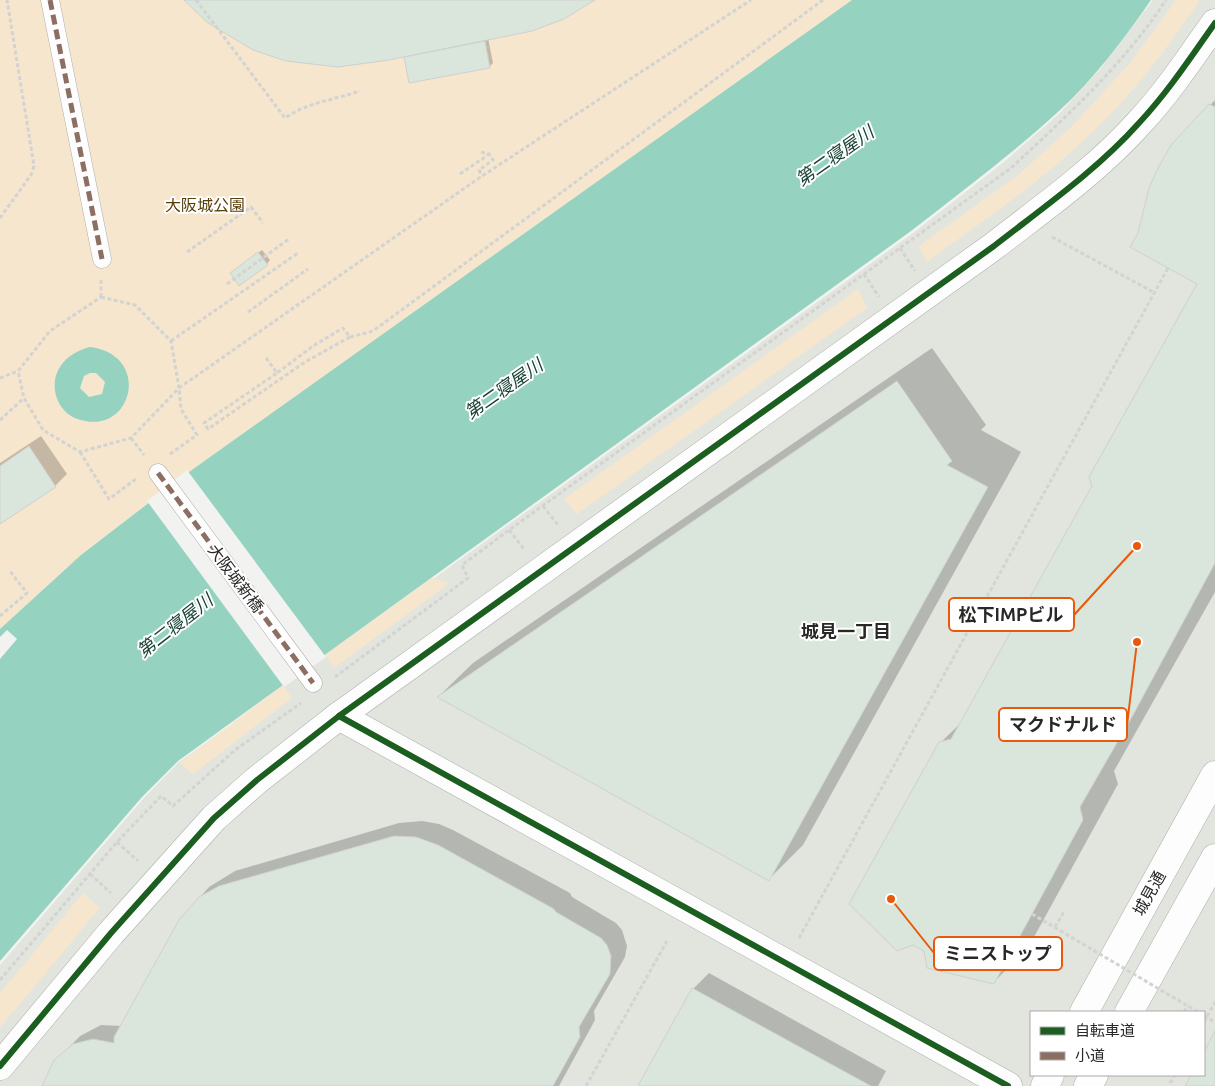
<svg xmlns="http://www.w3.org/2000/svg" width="1215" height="1086" font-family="Ubuntu,'Noto Sans JP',sans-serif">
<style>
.built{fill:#e2e4de;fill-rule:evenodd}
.green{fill:#f6e6cd}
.water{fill:#95d2bf;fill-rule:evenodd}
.pier{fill:#f2f2f1}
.shadow{fill:#0003}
.building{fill:#dae6dc;stroke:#cfd0cf}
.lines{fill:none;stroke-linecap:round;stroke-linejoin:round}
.pedestrian-casing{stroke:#afafae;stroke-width:19}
.tertiary-casing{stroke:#afafae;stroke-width:29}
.path{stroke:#d3d3d2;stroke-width:3;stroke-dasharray:4 2.5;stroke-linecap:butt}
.pedestrian{stroke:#fdfdfd;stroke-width:18}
.tertiary{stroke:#fdfdfd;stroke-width:28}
.path-bridge{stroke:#d3d3d2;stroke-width:3;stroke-dasharray:4 2.5;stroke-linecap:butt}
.quiet{stroke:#8d6e63;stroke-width:5;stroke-dasharray:10 5;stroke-linecap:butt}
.cycleway-casing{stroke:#fff;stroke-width:9}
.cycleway{stroke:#1b5e20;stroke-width:6}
.labels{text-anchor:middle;stroke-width:4;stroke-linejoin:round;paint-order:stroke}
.park-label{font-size:16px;fill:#583e08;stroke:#fff}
.street-label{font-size:16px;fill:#282827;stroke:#fff}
.water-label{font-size:18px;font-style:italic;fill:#1a4236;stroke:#fff}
.neighbourhood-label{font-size:18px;font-weight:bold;fill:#282827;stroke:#fff}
.leader{fill:none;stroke:#e8590c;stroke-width:2}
.callout-dot{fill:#e8590c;stroke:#fff;stroke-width:2}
.callout{fill:#fff;stroke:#e8590c;stroke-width:2}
.callout-label{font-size:18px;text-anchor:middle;font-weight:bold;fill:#282827}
</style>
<rect width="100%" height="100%" fill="#f2f2f1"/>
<!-- built -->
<path class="built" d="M 1153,0 L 1215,0 L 1215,1086 L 0,1086 L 0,965 L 144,798 L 178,763 L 913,233 L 1004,162 L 1060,113 L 1101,68 ZM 1031,1012 L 1204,1012 L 1204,1075 L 1031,1075 Z"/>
<!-- green -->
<g class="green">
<polygon points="0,0 852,0 189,472 81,555 0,629"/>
<path d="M 1176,0 L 1200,0 C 1167,50 1128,100 1083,141 C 1035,186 980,223 927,262 L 919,246 L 1018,175 L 1072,126 L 1130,63 Z"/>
<polygon points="858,289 867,308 577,514 564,499"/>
<polygon points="432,578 450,583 334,668 325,655"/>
<polygon points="283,685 292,698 193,774 180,763"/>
<polygon points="83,893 100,908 0,1028 0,993"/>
</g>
<!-- water -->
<g class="water">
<path d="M 852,0 L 1151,0 C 1124,39 1094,79 1059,111 C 1012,154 961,192 911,231 L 178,761 L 142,797 L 0,961 L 0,629 L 81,555 L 189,472 Z"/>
<path d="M 90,347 C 152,355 133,435 81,420 C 71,418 62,410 58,401 C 47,374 65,353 90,347 ZM 90,373 L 96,373 L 105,382 L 102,394 L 89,397 L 80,388 L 84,376 Z"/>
</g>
<!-- pier -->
<g class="pier">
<polygon points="187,470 326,657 284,687 147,501"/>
<polygon points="7,630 17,639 0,659 0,637"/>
</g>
<!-- shadow -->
<g class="shadow">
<polygon points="187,0 590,0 488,38 493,63 489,67 405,57 409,54 355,65 321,65 286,60 238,41 195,11"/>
<polygon points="1215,100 1215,592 1114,771 1118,784 1028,948 993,983 940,743 964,720 1093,487 1199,284 1139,233 1172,146"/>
<polygon points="262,250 270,260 267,264 235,270"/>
<polygon points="932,348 986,425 981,430 1021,452 803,845 769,879 439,696 473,663"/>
<polygon points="41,436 67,474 55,486 0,523 0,463"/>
<polygon points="422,821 439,824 453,830 570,893 572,897 616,923 622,930 627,946 625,957 594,1011 595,1020 559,1086 44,1086 51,1066 80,1036 101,1025 122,1026 180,920 209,887 235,871 399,823"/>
<polygon points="709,973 886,1071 878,1086 639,1086 693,989"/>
</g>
<!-- building -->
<g class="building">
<polygon points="184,0 595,0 564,19 532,31 389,60 338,67 286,61 253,50 208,23"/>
<polygon points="485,41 490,68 409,83 404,57"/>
<polygon points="1209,104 1215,107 1215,563 1133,715 1080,807 1083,820 994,984 927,968 924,951 913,945 897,951 849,904 939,742 951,739 1092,486 1089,477 1197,284 1130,247 1138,233 1149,188 1159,166 1171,145"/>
<polygon points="258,252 268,265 239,286 230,273"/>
<polygon points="897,381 952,461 947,465 988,487 769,881 437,697"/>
<polygon points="29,446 56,487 0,524 0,466"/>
<polygon points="394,836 416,837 438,845 554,909 556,912 601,938 607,945 611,956 610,974 579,1027 580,1037 553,1086 42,1086 54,1060 73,1044 93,1039 114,1043 114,1037 179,920 199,897 219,886"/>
<polygon points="692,988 871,1086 638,1086"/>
<polygon points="1215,1031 1215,1086 1185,1086 1191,1075 1204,1075 1204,1052"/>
</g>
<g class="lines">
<!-- pedestrian casing -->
<g class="pedestrian-casing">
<g id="pedestrian">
<polyline points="50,0 102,259"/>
<polyline points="158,473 313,683"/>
</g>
</g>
<!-- tertiary casing -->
<g class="tertiary-casing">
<g id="tertiary">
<polyline points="339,716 1008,1086"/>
<polyline points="1084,1012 1215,775"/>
<polyline points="1129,1012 1215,858"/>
<path d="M 0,1066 L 111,933 L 214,818 L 257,780 L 339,716 L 994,246 C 1044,207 1097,170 1139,123 C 1168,92 1191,57 1215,23"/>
<polyline points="1045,1086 1050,1075"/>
<polyline points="1088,1086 1094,1075"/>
</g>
</g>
<!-- path -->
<g class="path">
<path d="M 196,0 L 285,118 C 308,102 334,100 360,91"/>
<polyline points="481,152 489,154 493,160 479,170 482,176"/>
<polyline points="460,174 488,155"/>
<polyline points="0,218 31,175 34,166 7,0"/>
<polyline points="1052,237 1155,293"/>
<polyline points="900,248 915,271"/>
<polyline points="187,252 251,207 263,223"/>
<polyline points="864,274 879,297"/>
<polyline points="227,284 289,239"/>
<polygon points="101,297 135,305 171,341 179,388 131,438 80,452 43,430 24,398 18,371 50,331"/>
<polyline points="101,297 101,280"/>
<polyline points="248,312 308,269"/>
<polyline points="350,337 373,331 823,0"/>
<polyline points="171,341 298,253"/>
<polyline points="266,358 277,373 204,423 208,429 305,362 350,337 343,328 313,346 277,373"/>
<polyline points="0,378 18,371"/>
<polyline points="0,420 24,398"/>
<polyline points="131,438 144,455"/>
<polyline points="80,452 109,499 136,479"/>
<polyline points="170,454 197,435 181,409 179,388 482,176 751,0"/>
<polyline points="543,506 558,525"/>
<polyline points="509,530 524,549"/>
<polyline points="0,616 27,593 9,570"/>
<path d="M 335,677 L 468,578 L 462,565 L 509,530 L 1011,168 C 1067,116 1124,64 1166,0"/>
<polyline points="117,842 138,861"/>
<polyline points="90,874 111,893"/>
<polyline points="1055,927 1065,910"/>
<polyline points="799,938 1168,268"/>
<polyline points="0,980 117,842 161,796 173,806 235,750 301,703"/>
<polyline points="1184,1012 1188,1006"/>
<polyline points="1204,1022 1215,1002"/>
<polyline points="1170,1083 1175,1075"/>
<polyline points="586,1086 667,941"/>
</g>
<!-- pedestrian -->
<use href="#pedestrian" class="pedestrian"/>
<!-- tertiary -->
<use href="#tertiary" class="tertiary"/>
<!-- path-bridge -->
<g class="path-bridge">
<polyline points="1032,914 1198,1012"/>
<polyline points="1204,1016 1215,1022"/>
</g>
<!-- quiet -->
<g class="quiet">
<polyline points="50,0 102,259"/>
<polyline points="158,473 313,683"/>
</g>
<!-- cycleway casing -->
<g class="cycleway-casing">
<g id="cycleway">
<polyline points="339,716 1008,1086"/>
<path d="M 0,1066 L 111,933 L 214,818 L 257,780 L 339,716 L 994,246 C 1044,207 1097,170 1139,123 C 1168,92 1191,57 1215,23"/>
</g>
</g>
<!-- cycleway -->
<use href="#cycleway" class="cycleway"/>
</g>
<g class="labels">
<!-- park labels -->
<g class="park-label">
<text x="205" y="211">大阪城公園</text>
</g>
<!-- street labels -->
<g class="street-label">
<text transform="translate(236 578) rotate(53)" y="6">大阪城新橋</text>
<text transform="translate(1149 893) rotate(-61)" y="6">城見通</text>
</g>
<!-- water labels -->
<g class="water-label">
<text transform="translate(835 156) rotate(-35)" y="6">第二寝屋川</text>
<text transform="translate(504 389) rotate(-35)" y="6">第二寝屋川</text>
<text transform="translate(175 626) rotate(-38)" y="6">第二寝屋川</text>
</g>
<!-- neighbourhood labels -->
<g class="neighbourhood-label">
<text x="846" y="638">城見一丁目</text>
</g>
</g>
<!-- callouts -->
<path class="leader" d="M1137 546L1074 615M1137 642L1127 725M891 899L934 953"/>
<g class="callout-dot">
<circle cx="1137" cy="546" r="5"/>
<circle cx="1137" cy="642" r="5"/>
<circle cx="891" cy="899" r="5"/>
</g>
<g class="callout">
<rect x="949" y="598" width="125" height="33" rx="5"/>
<rect x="999" y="708" width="128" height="33" rx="5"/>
<rect x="934" y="937" width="128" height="33" rx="5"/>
</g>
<g class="callout-label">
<text x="1011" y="621">松下IMPビル</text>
<text x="1063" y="731">マクドナルド</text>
<text x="998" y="960">ミニストップ</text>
</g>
<!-- legend -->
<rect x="1030" y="1011" width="175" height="65" fill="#ffffff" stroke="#a9a9a9"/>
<rect x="1040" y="1027" width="25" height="8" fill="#1b5e20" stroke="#a9a9a9"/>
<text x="1075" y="1036" font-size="15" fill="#282827">自転車道</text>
<rect x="1040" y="1052" width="25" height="8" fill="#8d6e63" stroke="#a9a9a9"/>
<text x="1075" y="1061" font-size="15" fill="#282827">小道</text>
</svg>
